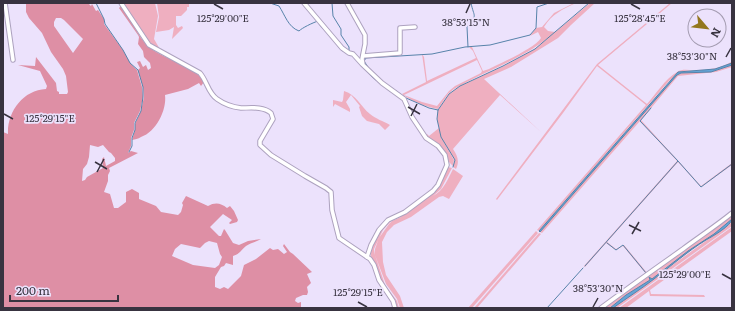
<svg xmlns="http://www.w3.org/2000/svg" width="735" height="311" font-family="Literata,serif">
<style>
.green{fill:#efafc0;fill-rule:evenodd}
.forest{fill:#de8fa5;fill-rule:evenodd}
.water{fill:#64a5d8;stroke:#5783aa}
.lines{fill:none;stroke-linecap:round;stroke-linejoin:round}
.stream{stroke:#5783aa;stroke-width:1}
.street-casing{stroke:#ada2bf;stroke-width:5.5}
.street{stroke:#fff;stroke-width:3.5}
.ticks{fill:none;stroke:#383340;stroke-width:1.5}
.ticks-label{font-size:10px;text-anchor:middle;fill:#383340;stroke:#ece2fc;stroke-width:3.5;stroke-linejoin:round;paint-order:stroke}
</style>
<rect width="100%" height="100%" fill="#ece2fc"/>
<!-- green -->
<g class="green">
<polygon points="122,3 155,3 158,16 154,39 161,51 148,43"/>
<polygon points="157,3 189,3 189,7 187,7 187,10 181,16 176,16 176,25 178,28 182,26 183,28 172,39 174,27 169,30 156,32 159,17"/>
<path d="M 574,3 L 576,3 C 563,9 552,14 544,27 L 548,31 L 555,32 C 525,59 488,69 454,89 L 448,94 L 438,109 C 426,107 411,101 402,94 L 426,82 L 422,54 L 424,57 L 427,81 L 476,58 L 473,51 L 469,47 L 472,47 L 483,71 L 489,69 C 501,63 535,48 541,38 L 538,32 L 530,36 L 536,28 L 542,27 L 554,13 ZM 477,60 L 482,71 L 481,73 L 455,86 L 449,91 L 437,106 L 422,102 L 404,95 Z"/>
<path d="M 590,3 L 595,3 L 571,25 L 558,38 L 511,67 L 484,79 L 542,133 L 500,95 L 453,149 C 457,155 460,161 456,169 L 453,167 L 455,160 L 441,137 L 437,119 L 438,110 L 449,94 L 460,86 L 504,66 L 535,49 Z"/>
<path d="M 670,3 L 672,3 L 598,65 L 647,104 C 656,94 665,79 677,72 C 683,68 691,71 698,70 C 709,70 721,68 731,62 L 732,61 L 732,63 L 715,69 L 682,71 L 669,81 L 539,231 L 537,230 L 646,105 L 597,66 L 563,113 L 497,200 L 496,199 L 597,64 Z"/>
<polygon points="732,65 732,67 716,72 678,76 641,120 701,186 732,163 732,165 701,187 678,162 607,242 616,249 624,245 648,274 647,275 623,246 616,250 606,243 585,267 584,266 677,161 640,121 542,233 540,232 677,75 681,73 711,72"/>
<path d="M 344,91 C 357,95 360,106 370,114 C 376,119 383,121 390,125 L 385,130 L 379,124 L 367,121 L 362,116 L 359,107 L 360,106 L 351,95 L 346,102 L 350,109 L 350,112 L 335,104 L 333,107 L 333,100 L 342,102 L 343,100 Z"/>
<polygon points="439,128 441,137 454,160 453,166 448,161 446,156 426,135 427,134 429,136"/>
<path d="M 448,167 L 452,168 L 441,189 L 433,196 C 444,190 448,179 453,169 L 463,176 L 449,199 L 443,196 L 439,197 L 411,217 L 394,225 L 387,232 L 382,242 L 383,262 L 386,275 L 400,296 L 404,308 L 400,308 L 397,299 L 386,284 L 375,255 L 375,249 L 379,238 L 389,224 L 392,221 L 403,216 L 424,202 L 403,216 L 392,220 L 383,230 L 374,249 L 375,255 L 385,285 L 397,301 L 399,308 L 397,308 C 389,296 371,269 371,256 C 370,250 373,244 376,239 C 390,211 417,209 437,189 C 442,184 445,174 448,167 Z"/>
<polygon points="732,214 732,219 714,234 688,251 652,279 649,278 650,280 626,295 610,308 604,308 715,228"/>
<polygon points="732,222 732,226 617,308 613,308"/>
<polygon points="732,227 732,231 650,290 651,294 704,295 705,297 650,296 649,291 626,308 619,308"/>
<polygon points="536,231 538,233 472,308 468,308"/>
<polygon points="539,233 541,234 477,308 474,308"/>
</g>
<!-- forest -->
<g class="forest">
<path d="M 26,3 L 88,3 L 91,6 L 92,4 L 96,11 L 98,10 L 104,19 L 104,24 L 123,50 L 130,63 L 137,70 L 142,87 L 143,97 L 140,111 L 134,123 L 134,130 L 131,138 L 131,146 L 128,153 L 131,151 L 138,153 L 109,168 L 110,171 L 108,175 L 108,181 L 104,192 L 110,194 L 114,208 L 118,208 L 126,202 L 126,192 L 132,189 L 139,193 L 139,199 L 156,206 L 161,212 L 178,215 L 181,212 L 183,205 L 182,203 L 186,196 L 208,206 C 215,202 221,203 227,208 L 230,206 L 234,211 L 238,220 L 237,222 L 230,224 L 229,223 L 232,220 L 223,214 L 210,227 L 219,236 L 221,236 L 224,229 L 225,230 L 233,243 L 239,245 L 248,241 L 261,239 C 256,242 250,243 246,246 C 240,251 241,253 233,256 L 233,265 L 226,263 L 224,266 L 221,267 L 215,277 L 215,287 L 220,289 L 224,287 L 228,289 L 241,276 L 244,265 L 256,259 L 270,248 L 273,250 L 278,249 L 284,254 L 287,252 L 283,246 L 284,244 L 290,252 L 293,254 L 312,272 L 307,274 L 311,283 L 307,287 L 308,292 L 307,295 L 303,295 L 296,298 L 295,301 L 298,303 L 301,302 L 301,307 L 305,308 L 3,308 L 3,132 L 8,134 C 7,112 23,90 46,89 L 47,86 L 40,71 L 18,65 L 35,66 L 36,57 L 56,83 L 57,91 L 59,92 L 59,94 L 67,94 L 68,92 L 66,76 L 63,69 L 51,52 L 42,33 L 29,18 L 26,12 ZM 56,18 L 61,18 L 64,20 L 83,39 L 73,53 L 54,26 L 54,22 ZM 90,145 L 98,147 L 103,145 L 109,152 L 111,153 L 115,158 L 115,161 L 106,166 L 104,157 L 102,159 L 103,168 L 87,177 L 85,180 L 82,181 L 83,169 L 87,164 L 89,157 ZM 209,241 L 217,243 L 220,254 L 222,257 L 219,265 L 215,268 L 193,265 L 172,256 L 175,249 L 181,244 L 200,248 L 205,243 Z"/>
<path d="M 121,6 C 131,18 137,36 149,47 C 166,61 193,63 204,82 L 201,86 L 199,83 L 188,89 L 165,95 C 167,110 156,132 141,137 C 138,139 135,139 132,140 L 135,130 L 135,124 L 141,111 L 144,97 L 143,87 L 138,70 L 140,68 L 137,62 L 140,61 L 143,67 L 146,65 L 148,70 L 151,68 L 150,63 L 144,57 L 143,51 L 138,44 L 139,37 L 138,35 L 119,8 Z"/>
</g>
<!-- water -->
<g class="water">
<polygon points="732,63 732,65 711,72 681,73 677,75 540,232 539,231 678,72 715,69"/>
<path d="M 732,219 C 731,226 713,236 706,240 C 688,251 671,266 654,279 C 641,289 627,298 613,308 L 610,308 L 626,295 L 650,280 L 649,277 L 652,279 L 688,251 L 714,234 Z"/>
</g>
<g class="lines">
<!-- stream -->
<g class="stream">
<polyline points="96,3 104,19 105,24 123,50 130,63 138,70 143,87 143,97 141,111 135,123 135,130 132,138 132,146 129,152"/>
<path d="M 270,3 L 279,6 C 285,15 288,27 299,31 C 302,28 312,23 318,21"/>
<polyline points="332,3 333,16 341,29 341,35 349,47 349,52"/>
<polyline points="319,24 325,31"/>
<polyline points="335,42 341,50 347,53"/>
<path d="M 468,47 L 467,27 C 478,14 474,18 471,3"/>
<polyline points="368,67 364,61 366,58 432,54 465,47 490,45 530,35 536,28 537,7 549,3"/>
<polyline points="366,70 372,77 390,91"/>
<polyline points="382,81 406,98"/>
<polyline points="406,98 429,108 438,110"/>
<polyline points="651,108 640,121 678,161"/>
<polyline points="453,167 455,160 441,137 437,119 438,110 449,94 460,86 503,66 535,49 589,3"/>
<polyline points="607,243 616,250 623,245 646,273"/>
<polyline points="585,266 678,161 701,187 732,164"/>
<polyline points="547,308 583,268"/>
</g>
<!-- street casing -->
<g class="street-casing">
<g id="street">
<polyline points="5,3 13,60"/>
<path d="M 121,3 L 149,45 L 200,73 C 207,81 208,93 217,99 C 224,104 232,107 241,108 C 250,108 263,106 271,113 L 273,119 L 260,141 L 260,145 L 271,155 L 305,176 L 326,188 L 331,192 L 332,210 L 339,238 L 370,259 L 374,265 L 379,280 L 393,301 L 395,308"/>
<polyline points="304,3 342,48 349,53 353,54 362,64"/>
<polyline points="347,3 365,35 365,44 362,59 363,65 382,83 404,99 412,117 426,138 438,146 445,155 447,165 438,185 433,191 405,212 388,220 379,230 371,245 367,257"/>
<polyline points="363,56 400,53 400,28 415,27"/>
<path d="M 601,308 C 628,288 655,269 683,249 C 699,237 716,226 732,213"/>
</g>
</g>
<!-- street -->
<use href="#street" class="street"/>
</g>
<!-- ticks -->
<path class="ticks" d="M 214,4 L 223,9M 631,4 L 640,9M 466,13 L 470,4M 726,57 L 731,48M 408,107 L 420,114M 4,114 L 13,119M 411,116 L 417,104M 95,162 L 107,169M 97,172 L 104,159M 629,225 L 641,231M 632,234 L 639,222M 722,274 L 731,279M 358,302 L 367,307M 593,307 L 598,298"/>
<g class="ticks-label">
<text x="223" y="22">125°29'00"E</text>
<text x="640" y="22">125°28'45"E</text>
<text x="466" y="26">38°53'15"N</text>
<text x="692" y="60">38°53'30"N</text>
<text x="50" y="122">125°29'15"E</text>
<text x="685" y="278">125°29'00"E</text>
<text x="598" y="292">38°53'30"N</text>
<text x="358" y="296">125°29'15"E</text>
</g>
<!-- border -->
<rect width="735" height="311" fill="none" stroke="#383340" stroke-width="8"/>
<!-- north arrow -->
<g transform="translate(707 28) rotate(118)"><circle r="19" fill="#ece2fc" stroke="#a49cb1"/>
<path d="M0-3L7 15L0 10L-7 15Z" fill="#93771e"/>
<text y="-6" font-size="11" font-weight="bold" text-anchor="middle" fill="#383340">N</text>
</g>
<!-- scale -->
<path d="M10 295v6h108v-6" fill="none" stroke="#383340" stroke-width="2"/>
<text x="16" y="295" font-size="12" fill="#383340" stroke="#ece2fc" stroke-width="3" paint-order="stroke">200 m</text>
</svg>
